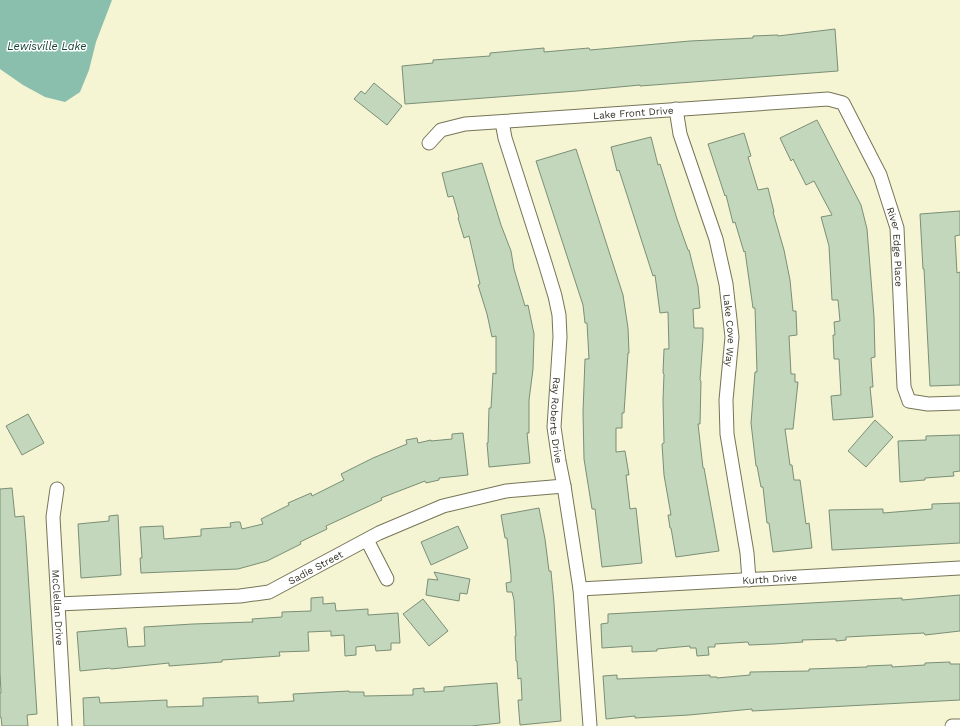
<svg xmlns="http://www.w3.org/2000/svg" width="960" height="726" font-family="'Work Sans',sans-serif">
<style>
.water{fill:#8abfad}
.building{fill:#c2d7bc;stroke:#7b8f76}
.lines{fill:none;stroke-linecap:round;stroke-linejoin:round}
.minor-casing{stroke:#767557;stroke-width:15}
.minor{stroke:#fff;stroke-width:13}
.labels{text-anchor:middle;stroke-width:3;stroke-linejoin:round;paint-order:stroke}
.street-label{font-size:10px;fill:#343326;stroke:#fff}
.water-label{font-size:11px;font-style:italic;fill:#154337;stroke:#fff}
</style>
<rect width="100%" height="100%" fill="#f5f4d3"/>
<!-- water -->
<polygon class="water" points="0,0 112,0 96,42 89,70 80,92 65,102 45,97 23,85 0,69"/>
<!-- building -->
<g class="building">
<polygon points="835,29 838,71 640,86 640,85 577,91 405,104 402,66 433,63 433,60 490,56 490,53 544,48 544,52 589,48 590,50 690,41 753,38 753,36 778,35 778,36"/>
<polygon points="374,83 402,106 387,125 354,99 361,91 365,94"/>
<polygon points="817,120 861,205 867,229 874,317 875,357 871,358 873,387 870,387 873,417 833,420 831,396 841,395 839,359 834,359 833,335 835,335 834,322 840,321 838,300 832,300 829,246 821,217 832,215 814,181 806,185 793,159 791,161 780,138"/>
<polygon points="744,133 751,156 748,157 758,190 768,188 774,212 773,212 784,250 790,280 793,311 796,311 797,335 789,336 791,374 795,374 795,382 798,382 793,429 785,429 790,465 792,465 794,480 800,480 806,524 809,523 812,548 773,552 769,523 767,523 763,487 761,487 757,466 756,466 751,423 755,372 757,372 755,308 753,308 745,251 744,252 735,222 733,223 726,195 725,196 708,144"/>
<polygon points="651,137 658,165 660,164 677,219 688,250 689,250 698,286 700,308 693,309 694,328 703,328 703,339 700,380 701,381 700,424 698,424 703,468 704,468 719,551 676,557 671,528 670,528 668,515 671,515 664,475 662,444 664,443 663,400 664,374 663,373 664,349 669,349 668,312 660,313 655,275 653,276 619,170 617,171 611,147"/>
<polygon points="576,149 623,295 628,328 629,353 628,353 624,413 622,413 622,428 616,428 616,452 625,451 629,475 626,475 630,509 636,508 642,563 602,567 595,509 592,509 584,459 583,412 585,359 589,359 587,323 585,323 583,305 536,161"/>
<polygon points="482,163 501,225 511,251 514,269 525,306 528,305 534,334 533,369 529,400 529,433 527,433 530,463 489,467 487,443 488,443 489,408 491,408 493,373 496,374 496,336 492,337 487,314 478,285 480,284 469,236 464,238 458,218 459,217 453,196 448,197 442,173"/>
<polygon points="960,211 960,235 955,236 957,273 960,272 960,385 930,386 924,269 923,269 920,214"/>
<polygon points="28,414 44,443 22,455 6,426"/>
<polygon points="875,420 893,437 866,467 848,451"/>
<polygon points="463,433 468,475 439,478 439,480 426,483 425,481 381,498 382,500 326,526 327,529 300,542 301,544 267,561 238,569 141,573 140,558 142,558 140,527 163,526 164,539 201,536 201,529 231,527 230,523 236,522 240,522 242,529 263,524 261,519 289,505 288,503 311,493 312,496 344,480 341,474 373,458 407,444 406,440 417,438 418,443 431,440 431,441 452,439 452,434"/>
<polygon points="960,435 960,471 953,472 954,476 925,478 925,480 900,482 898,441 926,440 926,436"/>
<polygon points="12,488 15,517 24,516 26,541 37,714 27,715 28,726 2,726 1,717 0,717 0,693 1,693 0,672 0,489"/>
<polygon points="960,503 960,543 832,550 829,510 883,509 883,513 932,509 932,504"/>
<polygon points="539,508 545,539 549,571 551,571 554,603 561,721 520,725 518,700 522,700 521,678 518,679 517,661 516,661 515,636 516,636 514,600 512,592 507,592 506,583 511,582 511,575 507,538 505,538 501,515"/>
<polygon points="118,515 121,575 81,578 78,524 109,521 109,516"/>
<polygon points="458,526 468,548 431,565 421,542"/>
<polygon points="434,572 470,579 467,594 460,593 459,601 426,595 428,579 438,580"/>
<polygon points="960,595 960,631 925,635 924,633 846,637 846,640 836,641 836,639 802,640 803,642 774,644 749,645 748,642 715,644 715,647 708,647 709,655 697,656 696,648 690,648 690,646 657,649 657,651 632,652 632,646 602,648 601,624 608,623 608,614 902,598 902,600"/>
<polygon points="323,597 323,604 335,603 336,611 368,609 368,615 398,613 400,643 391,643 391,650 376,651 375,645 356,647 356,655 345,656 344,635 331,636 331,631 308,632 309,651 279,652 280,656 222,660 222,662 169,666 169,663 111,669 110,668 80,671 77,632 126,628 128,647 145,646 144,627 193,624 253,622 252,619 282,617 282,612 311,611 311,598"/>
<polygon points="423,599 448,631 429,646 403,614"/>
<polygon points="950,662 950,664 960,664 960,700 752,711 752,709 689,715 635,718 635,716 606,719 603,676 617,675 617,679 710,675 710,677 717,677 717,678 750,675 750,672 809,671 809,669 867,667 867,666 892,665 892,667 925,665 925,663"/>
<polygon points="497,683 500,723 471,726 84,726 83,698 99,697 100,703 167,700 167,707 203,706 203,698 258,696 258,703 294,701 293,694 349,691 349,692 364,692 364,696 413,695 413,689 424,688 424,692 444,691 444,687"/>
</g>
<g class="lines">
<!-- minor casing -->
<g class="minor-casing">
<g id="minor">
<path id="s1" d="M 676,109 L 680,134 L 716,239 L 726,284 L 732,337 L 726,400 L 727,434 L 747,553 L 749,580"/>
<path id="s2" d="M 502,122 L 505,138 L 545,263 L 555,296 L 559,315 L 560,337 L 554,427 L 559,461 L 564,486 L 580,589 L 590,726"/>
<path id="s3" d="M 429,143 L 441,130 L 465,124 L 828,99 L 843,103 L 880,175 L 897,228 L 904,387 L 909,401 L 928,404 L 960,403"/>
<path id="s4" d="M 57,489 L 53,517 L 65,726"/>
<polyline points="367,540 387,579"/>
<path id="s5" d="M 580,589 L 960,568"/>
<path id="s6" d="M 58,604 L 240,596 L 269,592 L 379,533 L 443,506 L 506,491 L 564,486"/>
<polyline points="952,726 960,726"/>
</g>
</g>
<!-- minor -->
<use href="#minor" class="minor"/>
</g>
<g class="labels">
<!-- street labels -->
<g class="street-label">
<text dy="4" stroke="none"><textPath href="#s3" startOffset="211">Lake Front Drive</textPath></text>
<text dy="4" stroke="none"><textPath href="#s3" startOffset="577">River Edge Place</textPath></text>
<text dy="4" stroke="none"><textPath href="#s1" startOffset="229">Lake Cove Way</textPath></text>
<text dy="4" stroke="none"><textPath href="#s2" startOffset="307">Ray Roberts Drive</textPath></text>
<text dy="4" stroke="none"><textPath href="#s6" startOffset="264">Sadie Street</textPath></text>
<text dy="4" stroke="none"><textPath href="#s5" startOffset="190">Kurth Drive</textPath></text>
<text dy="4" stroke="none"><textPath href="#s4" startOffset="119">McClellan Drive</textPath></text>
</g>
<!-- water labels -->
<g class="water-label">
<text x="47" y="50">Lewisville Lake</text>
</g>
</g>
</svg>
